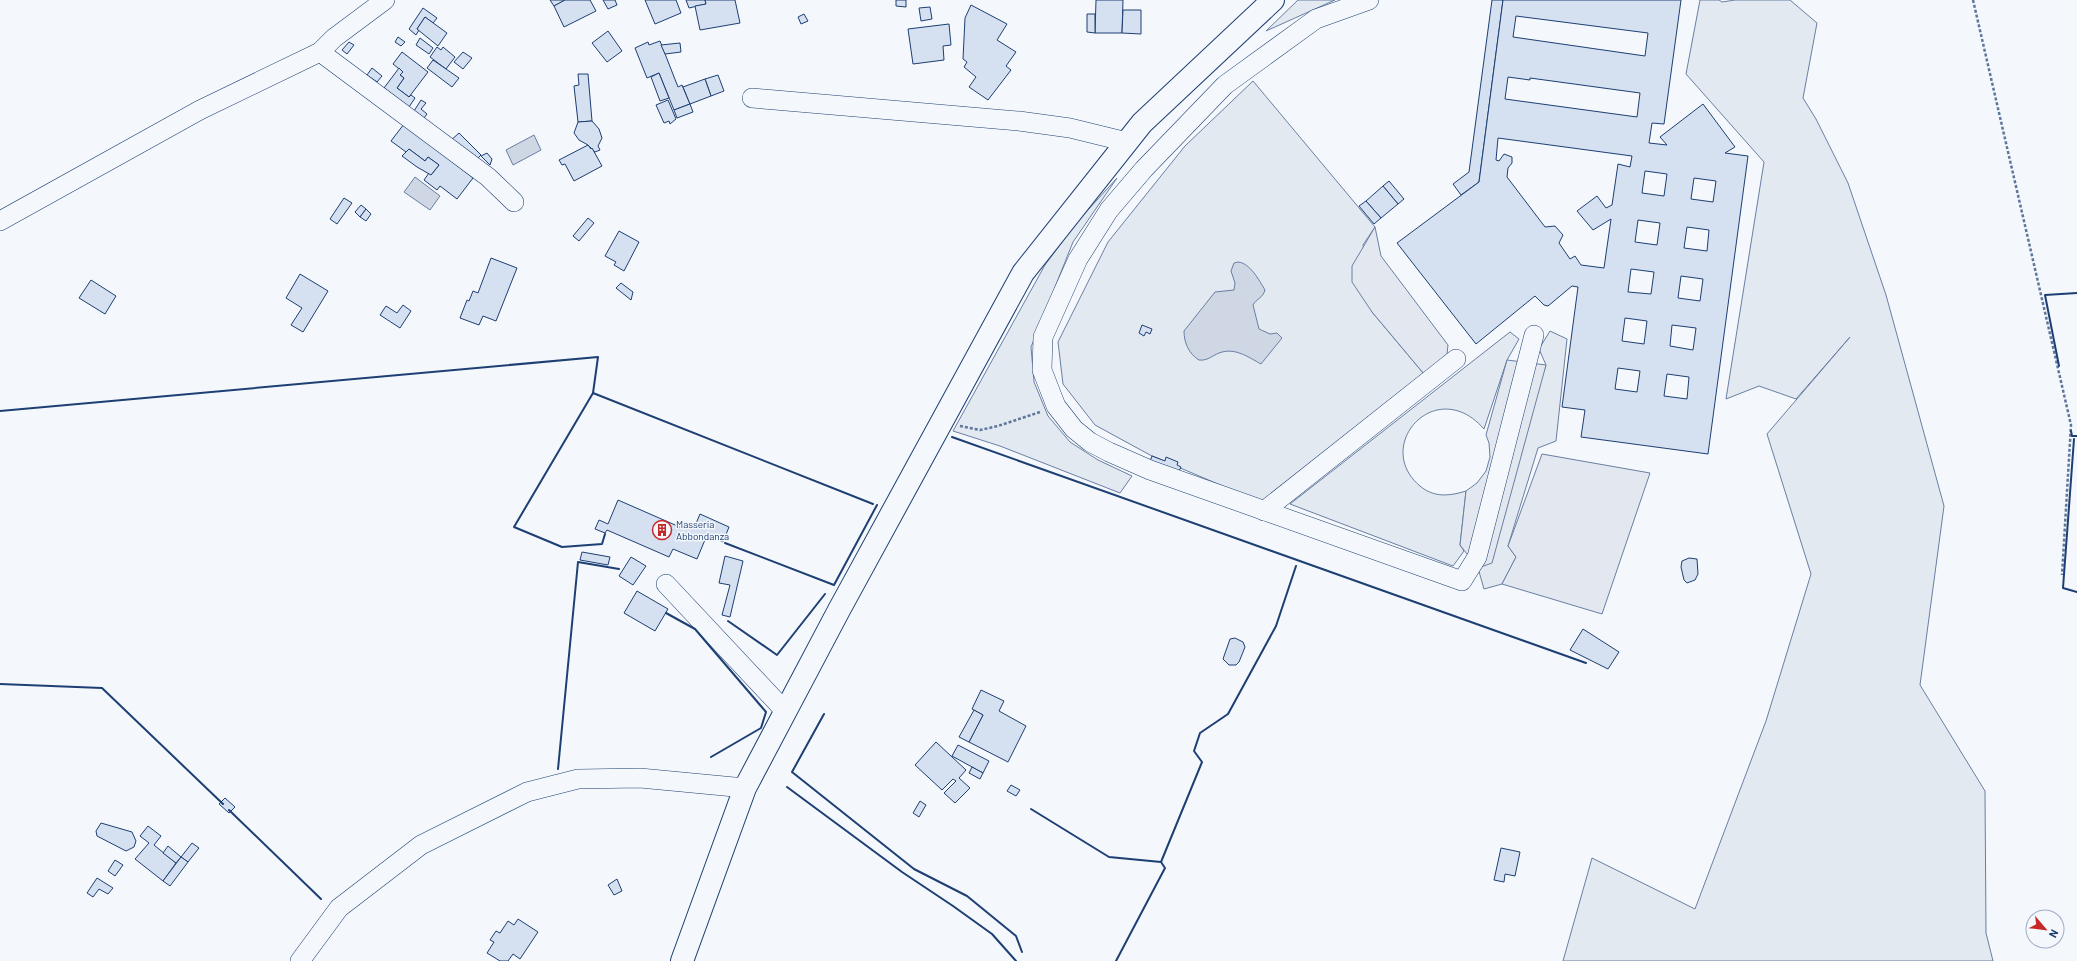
<svg xmlns="http://www.w3.org/2000/svg" width="2077" height="961" font-family="Barlow,sans-serif">
<style>
.green{fill:#e3e9f0;stroke:#687fa3}
.parking{fill:#e3e8f0;stroke:#687fa3}
.water{fill:#cfd7e4;stroke:#687fa3}
.building{fill:#d5e0f0;stroke:#1d3f73;fill-rule:evenodd}
.lines{fill:none;stroke-linecap:round;stroke-linejoin:round}
.minor-casing{stroke:#1d3f73;stroke-width:20}
.major-casing{stroke:#1d3f73;stroke-width:24}
.path{stroke:#5e769c;stroke-width:2.5;stroke-dasharray:3 2;stroke-linecap:butt}
.minor{stroke:#f4f7fb;stroke-width:19}
.major{stroke:#f4f7fb;stroke-width:22}
.wall{stroke:#1d3f73;stroke-width:2}
.labels{text-anchor:middle;stroke-width:3;stroke-linejoin:round;paint-order:stroke}
.poi-label{font-size:10px;fill:#1d3f73;stroke:#f4f7fb;text-anchor:start}
</style>
<rect width="100%" height="100%" fill="#f4f7fb"/>
<!-- green -->
<g class="green">
<polygon points="1298,0 1335,0 1266,31"/>
<polygon points="1700,0 1719,0 1722,2 1735,0 1790,0 1817,23 1803,98 1816,119 1848,183 1886,295 1944,506 1920,685 1985,791 1986,933 1993,961 1563,961 1592,858 1695,909 1766,721 1811,574 1767,434 1850,337 1796,399 1759,386 1726,399 1764,162 1686,74"/>
<polygon points="1253,81 1375,227 1363,245 1372,312 1424,374 1260,502 1150,455 1095,425 1063,384 1058,342 1108,242 1185,146"/>
<polygon points="1117,178 1073,242 1031,347 1034,382 1048,416 1070,442 1098,460 1132,476 1120,493 1000,446 953,431 1045,265 1077,222"/>
<polygon points="1550,331 1567,339 1556,441 1538,448 1508,546 1516,557 1502,584 1484,589 1478,568 1546,365 1539,349"/>
<path d="M 1510,332 L 1519,339 L 1507,360 L 1484,429 C 1436,374 1372,446 1420,486 C 1434,498 1450,496 1466,491 L 1460,545 L 1464,551 L 1453,566 L 1290,504 Z"/>
</g>
<!-- parking -->
<g class="parking">
<polygon points="1375,227 1381,256 1448,345 1447,354 1424,374 1372,312 1352,282 1352,266"/>
<polygon points="1507,360 1546,365 1492,563 1478,568 1460,545 1466,491 1477,483 1486,471 1490,457 1489,443 1486,435"/>
<polygon points="1542,454 1650,473 1602,614 1502,584 1516,557 1508,546"/>
</g>
<!-- water -->
<g class="water">
<polygon points="534,135 541,150 513,165 506,150"/>
<polygon points="415,177 440,196 430,210 404,192"/>
<path d="M 1238,262 C 1250,263 1259,280 1265,290 C 1263,298 1256,299 1253,305 L 1259,329 L 1270,334 L 1277,333 L 1282,338 L 1261,364 C 1248,357 1235,347 1219,353 C 1212,356 1207,361 1199,360 C 1189,354 1184,343 1184,331 L 1215,292 L 1234,290 L 1235,283 L 1231,271 L 1234,263 Z"/>
</g>
<!-- building -->
<g class="building">
<polygon points="550,0 565,0 554,6"/>
<polygon points="565,0 590,0 596,11 564,27 554,6"/>
<polygon points="603,0 615,0 617,5 608,9"/>
<polygon points="645,0 676,0 681,13 655,24"/>
<polygon points="686,0 705,0 706,4 689,8"/>
<polygon points="705,0 735,0 740,23 700,30 695,6 706,4"/>
<polygon points="896,0 906,0 906,7 896,6"/>
<polygon points="1096,0 1123,0 1122,33 1095,33"/>
<polygon points="1492,0 1503,0 1479,182 1461,195 1453,184 1469,172"/>
<path d="M 1503,0 L 1681,0 L 1664,124 L 1652,123 L 1649,143 L 1667,145 L 1660,137 L 1703,104 L 1735,147 L 1725,153 L 1748,156 L 1708,454 L 1581,437 L 1585,410 L 1562,407 L 1578,287 L 1572,286 L 1548,306 L 1544,305 L 1535,296 L 1476,344 L 1397,243 L 1479,182 ZM 1516,16 L 1648,33 L 1645,56 L 1513,37 ZM 1508,77 L 1530,80 L 1530,78 L 1640,93 L 1637,117 L 1505,99 ZM 1498,138 L 1632,156 L 1630,167 L 1618,164 L 1612,205 L 1606,208 L 1597,196 L 1577,211 L 1593,230 L 1611,219 L 1604,268 L 1581,265 L 1575,256 L 1570,259 L 1559,243 L 1563,235 L 1555,226 L 1545,227 L 1507,177 L 1508,168 L 1512,163 L 1512,157 L 1504,154 L 1499,161 L 1496,160 ZM 1645,171 L 1667,174 L 1664,196 L 1642,193 ZM 1694,178 L 1716,181 L 1713,202 L 1691,199 ZM 1638,220 L 1660,223 L 1657,245 L 1635,242 ZM 1687,227 L 1709,230 L 1707,251 L 1684,248 ZM 1631,269 L 1654,272 L 1651,294 L 1628,292 ZM 1681,276 L 1703,279 L 1700,301 L 1678,298 ZM 1625,318 L 1647,321 L 1644,344 L 1622,341 ZM 1672,325 L 1696,328 L 1693,350 L 1670,346 ZM 1618,368 L 1640,371 L 1637,392 L 1615,389 ZM 1667,374 L 1689,377 L 1687,399 L 1664,396 Z"/>
<polygon points="971,5 1007,24 997,40 1016,52 1006,66 1011,70 988,100 969,87 976,77 964,67 967,62 963,59 965,18"/>
<polygon points="930,7 932,19 921,21 919,8"/>
<polygon points="423,8 437,18 433,23 425,17 417,29 419,30 416,35 409,29"/>
<polygon points="1123,10 1141,10 1141,34 1122,33"/>
<polygon points="804,14 808,21 801,24 798,17"/>
<polygon points="1087,14 1095,14 1095,33 1087,32"/>
<polygon points="425,17 447,33 438,46 417,29"/>
<polygon points="949,24 951,45 943,46 944,60 913,64 908,29"/>
<polygon points="608,31 622,51 607,62 592,43"/>
<polygon points="398,37 405,42 401,46 395,42"/>
<polygon points="420,38 433,48 429,54 416,45"/>
<polygon points="660,41 678,87 682,85 690,104 674,110 659,73 647,78 635,48 648,42 649,45"/>
<polygon points="349,42 354,45 347,54 342,50"/>
<polygon points="680,43 681,52 665,54 661,45"/>
<polygon points="437,47 441,50 443,47 455,57 446,69 430,57"/>
<polygon points="402,52 428,72 409,97 397,88 404,78 400,75 403,72 393,64"/>
<polygon points="463,52 472,58 463,69 454,62"/>
<polygon points="433,60 459,78 452,87 427,68"/>
<polygon points="372,68 382,76 377,82 367,75"/>
<polygon points="399,68 403,72 400,75 404,78 397,88 409,97 411,95 415,98 409,107 384,88"/>
<polygon points="659,73 669,98 660,101 651,77"/>
<polygon points="578,74 588,74 592,121 578,122 574,86 579,85"/>
<polygon points="718,75 724,91 711,96 705,79"/>
<polygon points="705,79 711,96 690,104 683,87"/>
<polygon points="421,100 426,103 421,109 427,114 424,118 414,111"/>
<polygon points="668,100 676,119 670,124 669,121 664,123 656,105"/>
<polygon points="690,104 693,112 677,118 674,110"/>
<polygon points="592,121 599,129 602,138 598,146 600,150 595,152 588,145 579,140 574,133 578,122"/>
<polygon points="404,124 473,178 457,199 440,186 437,190 424,180 429,173 431,175 439,165 428,157 425,161 409,149 406,152 391,141"/>
<polygon points="459,133 481,155 475,161 449,142"/>
<polygon points="588,145 591,149 592,148 602,166 574,181 565,164 562,165 559,160"/>
<polygon points="409,149 425,161 428,157 439,165 431,175 417,167 402,156"/>
<polygon points="487,153 492,159 490,165 481,156"/>
<polygon points="1389,181 1404,199 1398,204 1383,186"/>
<polygon points="1383,186 1398,204 1381,218 1366,201"/>
<polygon points="344,198 352,203 337,224 330,219"/>
<polygon points="1366,201 1381,218 1374,224 1359,206"/>
<polygon points="361,205 366,209 360,217 355,212"/>
<polygon points="366,209 371,214 366,221 360,217"/>
<polygon points="588,218 594,223 579,241 573,236"/>
<polygon points="619,231 639,242 624,271 614,265 616,262 605,256"/>
<polygon points="491,258 517,268 496,321 483,316 479,325 460,318 467,300 469,301 473,291 478,293"/>
<polygon points="300,274 328,291 303,332 291,325 302,308 286,298"/>
<polygon points="91,280 116,296 105,314 79,298"/>
<polygon points="621,283 633,292 631,300 616,288"/>
<polygon points="403,305 411,311 400,328 380,315 386,306 397,313"/>
<polygon points="1142,325 1152,329 1150,334 1146,332 1144,336 1139,333"/>
<polygon points="1152,456 1165,461 1166,457 1178,462 1177,465 1181,467 1179,471 1150,461"/>
<polygon points="618,500 682,528 684,524 694,528 700,514 729,527 723,542 707,535 697,559 673,549 669,557 607,530 605,533 595,529 599,520 608,524"/>
<polygon points="582,552 610,557 608,565 580,560"/>
<polygon points="725,556 743,561 730,617 722,615 730,585 719,583"/>
<polygon points="631,557 646,566 633,585 619,576"/>
<polygon points="1689,558 1697,559 1698,574 1695,580 1687,583 1684,580 1681,567 1682,561"/>
<polygon points="637,591 668,609 655,631 624,613"/>
<polygon points="1583,629 1619,652 1608,669 1570,650"/>
<polygon points="1235,638 1243,642 1245,647 1239,662 1236,665 1229,665 1223,659 1230,639"/>
<polygon points="981,690 1004,701 999,711 1026,726 1008,762 969,742 983,715 972,709"/>
<polygon points="974,710 983,715 969,742 959,737"/>
<polygon points="936,742 966,770 959,778 970,788 955,803 944,793 956,781 953,779 942,790 915,765"/>
<polygon points="958,745 989,761 983,773 952,756"/>
<polygon points="972,767 983,773 980,779 969,773"/>
<polygon points="1011,785 1020,790 1016,796 1007,791"/>
<polygon points="225,798 235,807 229,813 219,804"/>
<polygon points="920,801 926,805 919,817 913,813"/>
<polygon points="101,823 132,832 136,841 134,847 126,851 97,836 96,831"/>
<polygon points="148,826 161,836 154,845 176,863 163,881 135,859 149,843 140,836"/>
<polygon points="192,843 199,848 188,862 181,857"/>
<polygon points="168,846 181,857 176,863 163,853"/>
<polygon points="1501,848 1520,852 1515,876 1505,874 1504,882 1494,880"/>
<polygon points="181,857 188,862 170,886 163,881"/>
<polygon points="115,860 123,865 115,876 108,871"/>
<polygon points="97,878 113,888 108,894 99,889 93,897 87,893"/>
<polygon points="617,879 622,891 614,895 608,885"/>
<polygon points="518,919 538,932 520,959 513,954 508,961 500,961 487,953 494,942 490,940 496,931 500,933 508,921 514,925"/>
</g>
<g class="lines">
<!-- minor casing -->
<g class="minor-casing">
<g id="minor">
<polyline points="1369,0 1316,19 1225,85 1144,169 1109,210 1078,259 1043,337 1042,370 1056,406 1074,429 1090,442 1109,452 1150,470 1462,581 1477,557 1534,335"/>
<polyline points="320,52 488,177 514,202"/>
<polyline points="752,98 1019,121 1070,128 1127,142"/>
<polyline points="0,221 200,110 320,52 334,38 385,0"/>
<polyline points="1264,511 1456,359"/>
<polyline points="666,584 785,711"/>
<polyline points="300,961 339,908 421,845 527,792 578,779 640,778 745,788"/>
</g>
</g>
<!-- major casing -->
<g class="major-casing">
<polyline id="major" points="682,961 745,788 839,610 1023,273 1142,123 1273,0"/>
</g>
<!-- path -->
<g class="path">
<polyline points="1973,0 2071,425 2062,575"/>
<polyline points="960,426 980,430 998,426 1040,412"/>
</g>
<!-- minor -->
<use href="#minor" class="minor"/>
<!-- major -->
<use href="#major" class="major"/>
<!-- wall -->
<g class="wall">
<polyline points="2059,366 2045,295 2077,293"/>
<polyline points="0,411 598,357 593,393"/>
<polyline points="2071,431 2072,436 2077,436"/>
<polyline points="952,437 1586,663"/>
<polyline points="2074,439 2063,588 2077,592"/>
<polyline points="605,534 602,544 562,547 514,527 593,393 873,504"/>
<polyline points="725,543 834,585 877,505"/>
<polyline points="666,613 695,629 766,712 761,728 711,757"/>
<polyline points="728,621 777,655 825,594"/>
<polyline points="0,684 102,688 223,804"/>
<polyline points="824,714 792,772 914,869 967,896 1016,936 1022,952"/>
<polyline points="558,769 578,562 619,569"/>
<polyline points="787,787 902,872 953,906 992,934 1016,961"/>
<polyline points="1031,809 1109,857 1161,862"/>
<polyline points="229,810 321,899"/>
<polyline points="1116,961 1165,868 1161,862 1202,762 1194,751 1200,733 1228,714 1276,626 1296,566"/>
</g>
</g>
<!-- icons -->
<defs>
<g id="building-ring" transform="scale(1)"><circle r="9.5" fill="#f4f7fb" stroke="#c62828" stroke-width="1.5"/><path d="M-4-6H4V6H1V3H-1V6H-4ZM-2.5-4.3h1.7v1.8h-1.7ZM.8-4.3h1.7v1.8H.8ZM-2.5-1h1.7V.8h-1.7ZM.8-1h1.7V.8H.8Z" fill="#c62828"/></g>
</defs>
<g fill-rule="evenodd">
<use href="#building-ring" x="662" y="530"/>
</g>
<g class="labels">
<!-- poi labels -->
<g class="poi-label">
<text x="676" y="528">Masseria<tspan x="676" dy="12">Abbondanza</tspan></text>
</g>
</g>
<!-- north arrow -->
<g transform="translate(2045 929) rotate(118)"><circle r="19" fill="#f4f7fb" stroke="#9eadc5"/>
<path d="M0-3L7 15L0 10L-7 15Z" fill="#c62828"/>
<text y="-6" font-size="11" font-weight="bold" text-anchor="middle" fill="#1d3f73">N</text>
</g>
</svg>
